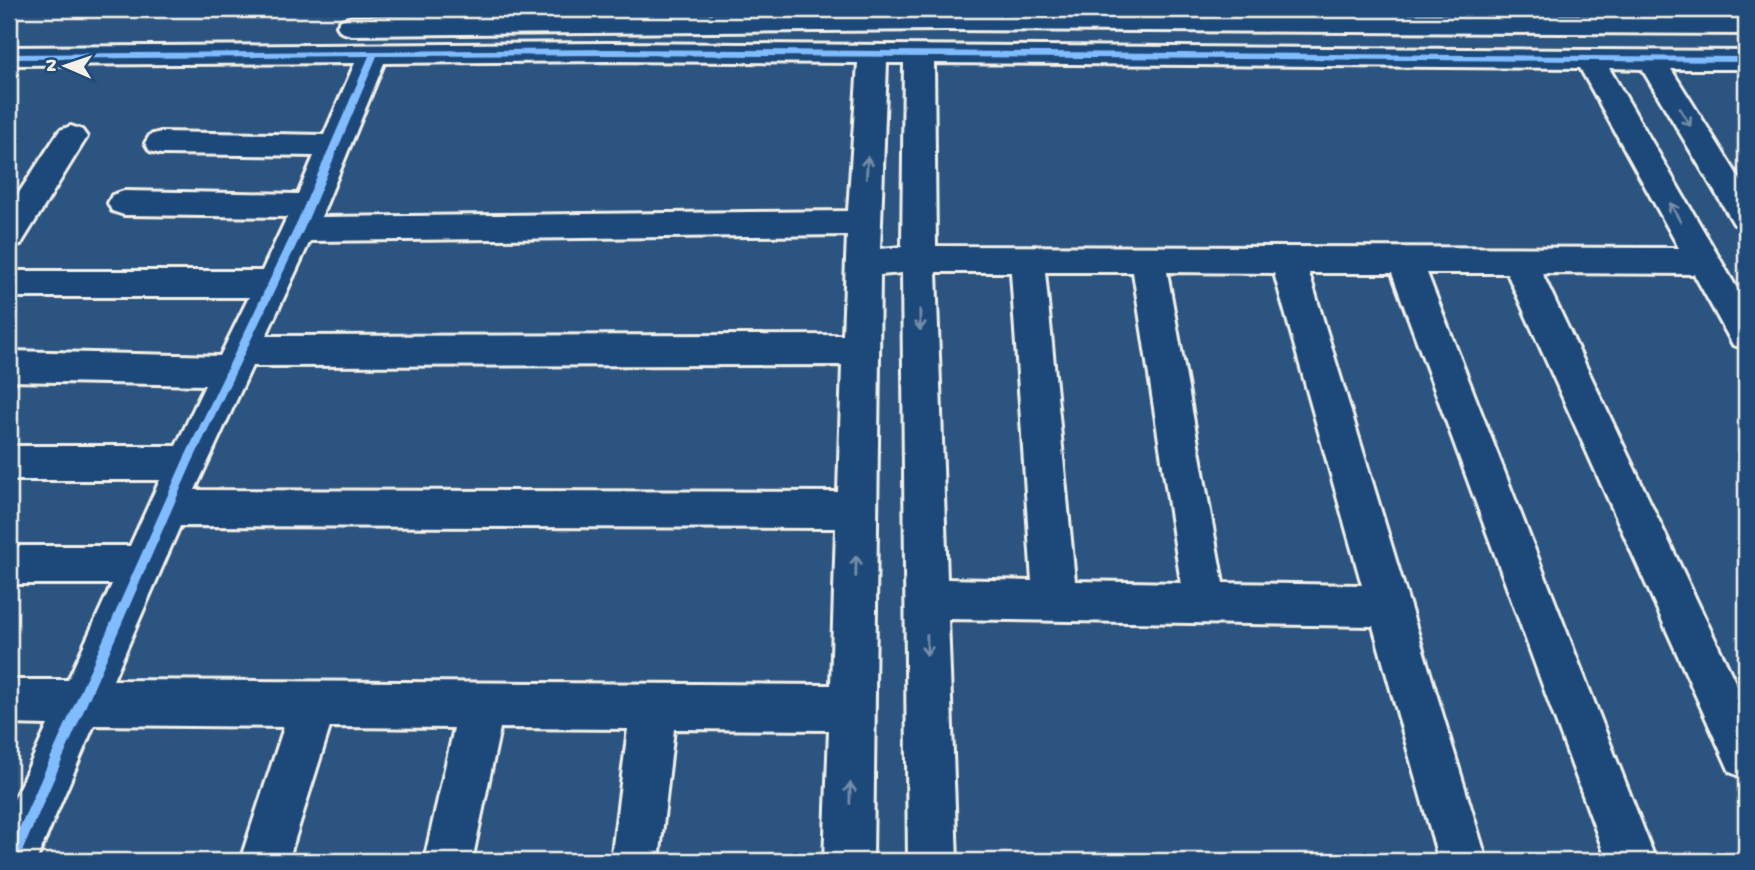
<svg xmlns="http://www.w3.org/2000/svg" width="1755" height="870" font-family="'Gochi Hand',sans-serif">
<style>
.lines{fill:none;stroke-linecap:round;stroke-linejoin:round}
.minor-casing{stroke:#f4f1e8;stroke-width:6}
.minor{fill:#1f4a7a;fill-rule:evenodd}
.cycleway-casing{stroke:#1f4a7a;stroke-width:5}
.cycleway{fill:#80bcff;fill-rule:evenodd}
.oneway{stroke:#748da6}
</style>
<rect width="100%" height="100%" fill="#2c5481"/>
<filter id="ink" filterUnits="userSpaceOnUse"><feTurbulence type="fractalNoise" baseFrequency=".0143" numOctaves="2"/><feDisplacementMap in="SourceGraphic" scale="14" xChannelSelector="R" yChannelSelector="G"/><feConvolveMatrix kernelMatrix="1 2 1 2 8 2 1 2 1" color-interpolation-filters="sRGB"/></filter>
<g filter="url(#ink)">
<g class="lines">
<!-- minor casing -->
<g class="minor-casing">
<g id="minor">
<polygon points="945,12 1746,16 1746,34 945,30 351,35 341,32 337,26 341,20 351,17"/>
<path d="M 610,43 L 1746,51 L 1746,69 L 1671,69 L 1746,189 L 1746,228 L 1734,224 L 1642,69 L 1609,68 L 1746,304 L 1746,349 L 1733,345 L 1694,274 L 1542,273 L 1746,705 L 1746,779 L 1730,772 L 1507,273 L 1427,273 L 1656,861 L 1607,861 L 1392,273 L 1309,273 L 1487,861 L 1439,861 L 1373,626 L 948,619 L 957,861 L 908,861 L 902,273 L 880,275 L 873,861 L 824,861 L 829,730 L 674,729 L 659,861 L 611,861 L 628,729 L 500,728 L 472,861 L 424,861 L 454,728 L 330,727 L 288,861 L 240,861 L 284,727 L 94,725 L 36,861 L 9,861 L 9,810 L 48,725 L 9,724 L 9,680 L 68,680 L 112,584 L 9,584 L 9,546 L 130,546 L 160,480 L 9,480 L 9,446 L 176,446 L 205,385 L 9,381 L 9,351 L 220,356 L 249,297 L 9,297 L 9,271 L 262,271 L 287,217 L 124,215 L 112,211 L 108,203 L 112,195 L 124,191 L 298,194 L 314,156 L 161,154 L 150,151 L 145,143 L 150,135 L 161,132 L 324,135 L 355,63 L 9,65 L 9,47 ZM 610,61 L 858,63 L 848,211 L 321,217 L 384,63 ZM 887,63 L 904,63 L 902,247 L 880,249 ZM 934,63 L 1580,68 L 1679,248 L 936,246 ZM 847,235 L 843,335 L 266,336 L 310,241 ZM 936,272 L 1011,272 L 1032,581 L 947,579 ZM 1045,272 L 1133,272 L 1181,583 L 1075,581 ZM 1167,272 L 1274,273 L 1362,585 L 1223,583 ZM 842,365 L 838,492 L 195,490 L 252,366 ZM 180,526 L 836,528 L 831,685 L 113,680 Z"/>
<polygon points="71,126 82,130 87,137 21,244 9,247 9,208 60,130"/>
</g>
</g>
<!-- minor -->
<use href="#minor" class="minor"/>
<!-- cycleway casing -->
<g class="cycleway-casing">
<polygon id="cycleway" points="610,49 1746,57 1746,62 610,55 377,56 304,229 192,463 18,861 9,861 9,851 182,463 294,229 369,56 9,59 9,54"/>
</g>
<!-- cycleway -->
<use href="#cycleway" class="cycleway"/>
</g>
<!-- one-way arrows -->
<defs><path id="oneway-shaft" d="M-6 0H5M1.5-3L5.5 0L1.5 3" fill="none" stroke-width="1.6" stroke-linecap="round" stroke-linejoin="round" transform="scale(1.75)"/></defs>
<g class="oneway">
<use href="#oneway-shaft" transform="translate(1685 117) rotate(59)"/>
<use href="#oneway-shaft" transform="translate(867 167) rotate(-87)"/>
<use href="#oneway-shaft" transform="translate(1675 212) rotate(-119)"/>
<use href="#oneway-shaft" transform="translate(920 320) rotate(89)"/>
<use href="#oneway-shaft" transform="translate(856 566) rotate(-89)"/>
<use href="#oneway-shaft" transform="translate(927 645) rotate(89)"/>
<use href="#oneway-shaft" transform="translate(850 793) rotate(-89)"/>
</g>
</g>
<!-- margin -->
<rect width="1755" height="870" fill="none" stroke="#1f4a7a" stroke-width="35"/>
<rect x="18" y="18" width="1720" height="835" fill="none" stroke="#f4f1e8" stroke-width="2.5" filter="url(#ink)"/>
<!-- north arrow -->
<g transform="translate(66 66) rotate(272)" stroke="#1f4a7a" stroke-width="5" paint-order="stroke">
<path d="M0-5L12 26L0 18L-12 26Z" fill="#f4f1e8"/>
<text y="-10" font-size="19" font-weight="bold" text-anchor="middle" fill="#f4f1e8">N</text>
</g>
</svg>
